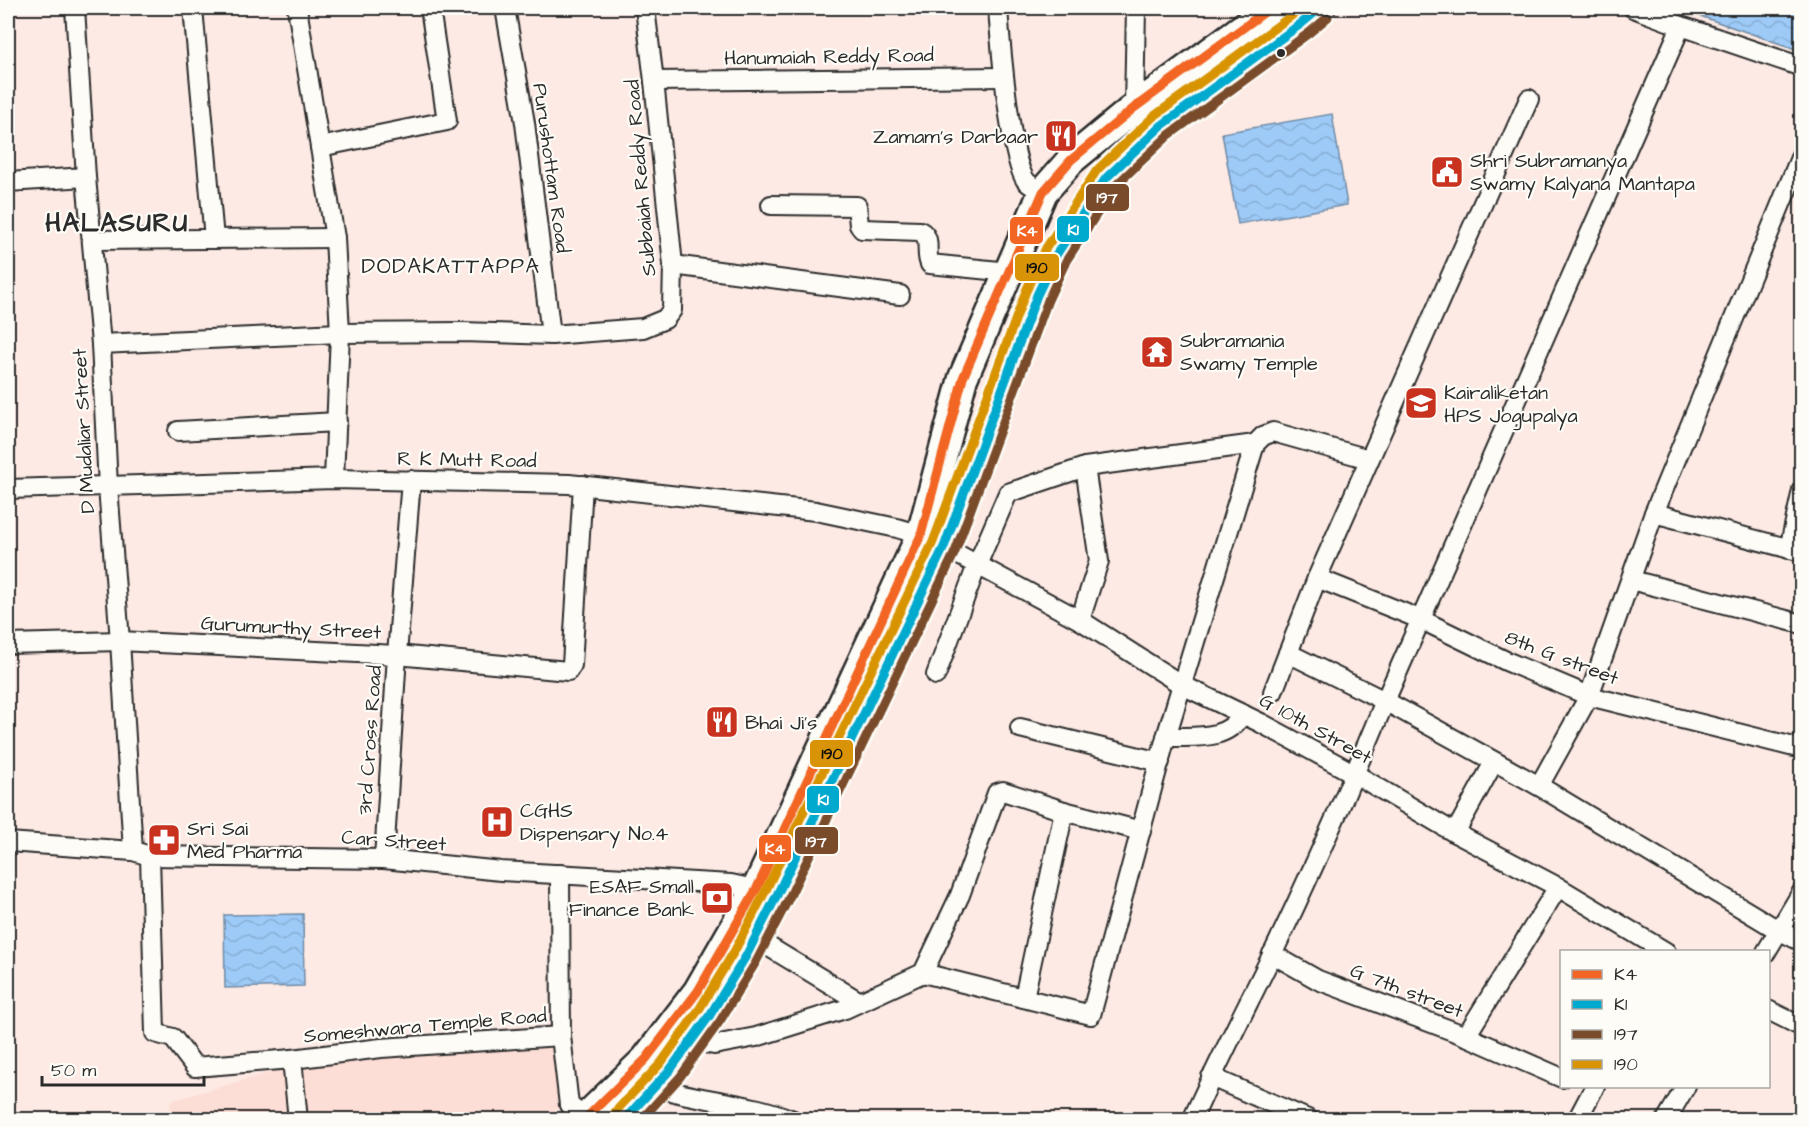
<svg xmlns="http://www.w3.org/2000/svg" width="1809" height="1127" font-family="'Architects Daughter',sans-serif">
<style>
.built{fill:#fdded6}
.water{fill:url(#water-waves);stroke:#6f8aa5;stroke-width:1.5}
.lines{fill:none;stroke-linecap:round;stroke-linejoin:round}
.minor-casing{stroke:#2b2b2b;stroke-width:22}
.primary-casing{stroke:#2b2b2b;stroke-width:33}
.minor{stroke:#fdfcf7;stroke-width:18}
.primary{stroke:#fdfcf7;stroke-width:28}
.bus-1-casing{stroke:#fdfcf7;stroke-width:14}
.bus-2-casing{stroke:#fdfcf7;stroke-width:14}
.bus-3-casing{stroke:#fdfcf7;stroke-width:14}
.bus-4-casing{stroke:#fdfcf7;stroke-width:14}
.bus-1{stroke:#f26522;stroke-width:9}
.bus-2{stroke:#00a9ce;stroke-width:9}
.bus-3{stroke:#7a4b2a;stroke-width:9}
.bus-4{stroke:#d89406;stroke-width:9}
.bus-dot{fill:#2b2b2b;stroke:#fdfcf7;stroke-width:2}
.labels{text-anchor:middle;stroke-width:4.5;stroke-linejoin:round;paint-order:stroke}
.street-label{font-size:20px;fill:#2b2b2b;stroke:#fdfcf7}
.poi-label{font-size:20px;fill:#2b2b2b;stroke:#fdfcf7;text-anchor:start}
.neighbourhood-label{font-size:21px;letter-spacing:1.5px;fill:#2b2b2b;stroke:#fdfcf7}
.district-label{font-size:26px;font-weight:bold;letter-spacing:1.5px;fill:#2b2b2b;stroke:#fdfcf7}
.line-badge{stroke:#fdfcf7;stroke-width:2}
.badge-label{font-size:16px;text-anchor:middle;font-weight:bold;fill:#fff}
.pale-badge-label{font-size:16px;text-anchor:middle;font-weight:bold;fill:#111}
</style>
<defs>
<pattern id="water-waves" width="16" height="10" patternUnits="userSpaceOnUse" patternTransform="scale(1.5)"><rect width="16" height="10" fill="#9dcaf7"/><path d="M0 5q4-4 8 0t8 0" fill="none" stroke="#87aed4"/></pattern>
</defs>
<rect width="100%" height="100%" fill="#fdeae4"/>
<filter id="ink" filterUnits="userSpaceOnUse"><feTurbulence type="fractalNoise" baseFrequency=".0167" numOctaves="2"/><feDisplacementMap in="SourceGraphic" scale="12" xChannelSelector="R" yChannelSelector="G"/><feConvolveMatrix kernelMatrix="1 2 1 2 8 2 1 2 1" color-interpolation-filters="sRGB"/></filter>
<g filter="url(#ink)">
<!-- built -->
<polygon class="built" points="556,1042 562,1106 541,1120 172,1120 170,1101 304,1063"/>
<!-- water -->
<g class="water">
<polygon points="1677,8 1801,8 1801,51"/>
<polygon points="1332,114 1347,205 1238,224 1222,133"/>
<polygon points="303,914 304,986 225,988 224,915"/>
</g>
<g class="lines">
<!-- minor casing -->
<g class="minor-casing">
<g id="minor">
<polyline points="75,8 86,177 101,344 108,487 120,641 133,851"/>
<polyline points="193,8 214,239"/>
<polyline points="297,8 335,238 340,333 334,479"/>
<polyline points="505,8 525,123 551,335"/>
<path d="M 998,8 C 1000,37 1010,165 1027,182 C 1031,186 1038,189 1043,192"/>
<polyline points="1633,8 1681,26 1802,67"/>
<polyline points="654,81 1003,77"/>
<polyline points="1134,108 1136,8"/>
<polyline points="320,147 447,121 430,8"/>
<polyline points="8,182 86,177"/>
<path d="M 771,205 L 857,206 L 859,225 L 862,229 L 920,231 C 933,238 924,252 930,264 L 1009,272"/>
<polyline points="92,240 335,238"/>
<polyline points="673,265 900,295"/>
<polyline points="101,344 340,333 462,332 551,335 643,328 665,319 672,310 673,265 654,81 645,8"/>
<polyline points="178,431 337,422"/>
<polyline points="8,489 334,479 569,484 816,511 897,528 921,535"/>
<polyline points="1654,513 1802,552"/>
<polyline points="944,547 1080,620 1182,685 1261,723 1355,774 1455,833 1558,887 1666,952"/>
<polyline points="1789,549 1802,490"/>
<polyline points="1317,578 1422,620 1506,661 1589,696 1802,749"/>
<polyline points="1631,580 1802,624"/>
<polyline points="1080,620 1099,561 1085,467"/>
<polyline points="8,644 120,641 397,655 568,671 572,665 583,485"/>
<polyline points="1288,653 1385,701 1539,786 1778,930 1802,942"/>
<polyline points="936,675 977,565 1008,493 1085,467 1255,444"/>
<polyline points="1273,692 1317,578 1529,99"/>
<polyline points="1020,728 1160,762"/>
<path d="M 1166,737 C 1196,736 1225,742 1243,714"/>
<polyline points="1539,786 1589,696 1654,513 1802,153"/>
<polyline points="1455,833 1494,762"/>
<polyline points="8,842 133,851 150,856 384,859 501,871 731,884 764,891"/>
<polyline points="150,856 155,1033 173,1038 195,1067 292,1059"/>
<polyline points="384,859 397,655 411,480"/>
<polyline points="560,874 561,1036 569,1105 585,1118"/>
<polyline points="756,939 860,1002"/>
<polyline points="1766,952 1802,892"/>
<polyline points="1272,954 1318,980 1466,1036 1558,887"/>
<polyline points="923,973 1091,1015 1166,737 1255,444 1263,436 1273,432 1369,459"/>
<polyline points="1024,998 1064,811"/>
<polyline points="1768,1010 1802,1027"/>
<polyline points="1466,1036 1562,1078"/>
<polyline points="691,1041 714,1045 756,1037 845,1009 923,973 960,895 997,793 1003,791 1064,811 1141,831"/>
<polyline points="1211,1077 1310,1120"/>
<path d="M 655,1087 C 700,1101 750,1102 793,1120"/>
<polyline points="298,1120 292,1059 381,1048 561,1036"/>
<path d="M 1192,1120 C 1217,1064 1245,1010 1272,955 C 1312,872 1350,786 1385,701 L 1681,26"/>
<polyline points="1577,1120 1595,1086"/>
<polyline points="1666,1120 1686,1086"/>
</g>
</g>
<!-- primary casing -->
<g class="primary-casing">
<g id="primary">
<polyline points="583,1120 646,1059 698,991 757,888 921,535 963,378 1043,192 1071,160 1134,108 1270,8"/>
<path d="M 624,1120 C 690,1058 737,976 777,895 L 944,547 L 1037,295 L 1056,255 L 1106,178 L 1161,126 L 1302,23 L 1320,8"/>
</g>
</g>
<!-- minor -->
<use href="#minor" class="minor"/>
<!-- primary -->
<use href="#primary" class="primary"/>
<!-- bus-1 casing -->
<g class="bus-1-casing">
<polyline id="bus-1" points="584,1120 646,1059 698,991 757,888 921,535 963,378 1043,192 1071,160 1134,108 1270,8"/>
</g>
<!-- bus-2 casing -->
<g class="bus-2-casing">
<polyline id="bus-2" points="624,1120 670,1070 710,1015 746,956 777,895 944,547 1037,295 1056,255 1106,178 1161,126 1302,23 1320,8"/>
</g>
<!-- bus-3 casing -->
<g class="bus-3-casing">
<polyline id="bus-3" points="641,1120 680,1077 720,1021 756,962 788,900 955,552 1048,300 1066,261 1115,186 1169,135 1309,33 1328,17"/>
</g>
<!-- bus-4 casing -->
<g class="bus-4-casing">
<polyline id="bus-4" points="615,1112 661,1063 700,1008 735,950 766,890 933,542 1026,291 1046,248 1097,170 1153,117 1302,8"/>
</g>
<!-- bus-1 -->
<use href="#bus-1" class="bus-1"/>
<!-- bus-2 -->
<use href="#bus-2" class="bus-2"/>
<!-- bus-3 -->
<use href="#bus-3" class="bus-3"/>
<!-- bus-4 -->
<use href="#bus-4" class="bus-4"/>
</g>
</g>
<!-- icons -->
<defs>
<g id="restaurant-square" transform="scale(1.725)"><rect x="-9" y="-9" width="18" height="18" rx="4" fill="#c8321e" stroke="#fdfcf7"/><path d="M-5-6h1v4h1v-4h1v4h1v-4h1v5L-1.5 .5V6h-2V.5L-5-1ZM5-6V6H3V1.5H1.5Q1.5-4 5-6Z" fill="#fff"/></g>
<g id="civic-square" transform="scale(1.725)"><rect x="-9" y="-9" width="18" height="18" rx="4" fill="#c8321e" stroke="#fdfcf7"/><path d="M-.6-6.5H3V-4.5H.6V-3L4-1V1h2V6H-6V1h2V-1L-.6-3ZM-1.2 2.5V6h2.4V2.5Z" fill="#fff"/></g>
<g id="temple-square" transform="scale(1.725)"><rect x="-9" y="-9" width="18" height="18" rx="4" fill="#c8321e" stroke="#fdfcf7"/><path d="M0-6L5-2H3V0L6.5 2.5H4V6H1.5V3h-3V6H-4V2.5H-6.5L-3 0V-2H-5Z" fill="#fff"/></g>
<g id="school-square" transform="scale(1.725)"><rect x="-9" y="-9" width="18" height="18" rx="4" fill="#c8321e" stroke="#fdfcf7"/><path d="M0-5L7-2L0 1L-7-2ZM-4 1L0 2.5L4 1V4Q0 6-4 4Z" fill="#fff"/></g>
<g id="hospital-square" transform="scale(1.725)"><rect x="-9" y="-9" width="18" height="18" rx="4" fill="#c8321e" stroke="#fdfcf7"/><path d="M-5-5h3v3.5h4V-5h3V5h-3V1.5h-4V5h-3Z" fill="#fff"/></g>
<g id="pharmacy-square" transform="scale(1.725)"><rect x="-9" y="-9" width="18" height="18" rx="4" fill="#c8321e" stroke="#fdfcf7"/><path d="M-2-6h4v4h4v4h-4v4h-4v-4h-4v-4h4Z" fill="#fff"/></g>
<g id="bank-square" transform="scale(1.725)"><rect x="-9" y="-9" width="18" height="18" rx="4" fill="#c8321e" stroke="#fdfcf7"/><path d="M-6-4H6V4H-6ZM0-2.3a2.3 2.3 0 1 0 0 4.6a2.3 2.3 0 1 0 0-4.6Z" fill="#fff"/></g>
</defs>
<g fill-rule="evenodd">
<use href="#restaurant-square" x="1061" y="136"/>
<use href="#civic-square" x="1447" y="172"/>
<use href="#temple-square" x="1157" y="352"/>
<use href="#school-square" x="1421" y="403"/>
<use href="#restaurant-square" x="722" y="722"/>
<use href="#hospital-square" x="497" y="822"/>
<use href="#pharmacy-square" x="164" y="840"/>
<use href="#bank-square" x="717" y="898"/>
</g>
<!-- markers -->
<circle class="bus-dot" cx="1281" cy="53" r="5"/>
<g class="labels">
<!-- street labels -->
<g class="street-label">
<text transform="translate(829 56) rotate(-1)" y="7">Hanumaiah Reddy Road</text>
<text transform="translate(552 168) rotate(82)" y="7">Purushottam Road</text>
<text transform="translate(640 178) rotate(-95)" y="7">Subbaiah Reddy Road</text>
<text transform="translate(83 431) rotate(-93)" y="7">D Mudaliar Street</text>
<text transform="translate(467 459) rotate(1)" y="7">R K Mutt Road</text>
<text transform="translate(291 627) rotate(3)" y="7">Gurumurthy Street</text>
<text transform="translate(1562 657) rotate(21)" y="7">8th G street</text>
<text transform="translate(1316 728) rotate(29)" y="7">G 10th Street</text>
<text transform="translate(369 740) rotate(-86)" y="7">3rd Cross Road</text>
<text transform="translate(394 840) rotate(4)" y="7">Car Street</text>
<text transform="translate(1407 990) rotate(21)" y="7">G 7th street</text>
<text transform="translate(425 1025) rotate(-5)" y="7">Someshwara Temple Road</text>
</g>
<!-- poi labels -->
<g class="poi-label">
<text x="1038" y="143" text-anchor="end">Zamam's Darbaar</text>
<text x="1470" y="167">Shri Subramanya<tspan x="1470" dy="23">Swamy Kalyana Mantapa</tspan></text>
<text x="1180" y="347">Subramania<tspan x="1180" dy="23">Swamy Temple</tspan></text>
<text x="1444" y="399">Kairaliketan<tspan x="1444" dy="23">HPS Jogupalya</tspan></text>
<text x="745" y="729">Bhai Ji's</text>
<text x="520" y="817">CGHS<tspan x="520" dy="23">Dispensary No.4</tspan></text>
<text x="187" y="835">Sri Sai<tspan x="187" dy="23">Med Pharma</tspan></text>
<text x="694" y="893" text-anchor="end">ESAF Small<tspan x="694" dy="23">Finance Bank</tspan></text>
</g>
<!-- neighbourhood labels -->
<g class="neighbourhood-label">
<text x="451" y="273">DODAKATTAPPA</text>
</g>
<!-- district labels -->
<g class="district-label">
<text x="117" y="231">HALASURU</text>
</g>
</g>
<g class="line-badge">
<rect x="1085" y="183" width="45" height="29" rx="6" fill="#7a4b2a"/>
<rect x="1056" y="215" width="34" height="28" rx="6" fill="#00a9ce"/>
<rect x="1009" y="216" width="35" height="29" rx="6" fill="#f26522"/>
<rect x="1014" y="253" width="46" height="29" rx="6" fill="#d89406"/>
<rect x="809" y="739" width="45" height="29" rx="6" fill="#d89406"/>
<rect x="806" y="785" width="34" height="29" rx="6" fill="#00a9ce"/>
<rect x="794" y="826" width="45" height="29" rx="6" fill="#7a4b2a"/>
<rect x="758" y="834" width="34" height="29" rx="6" fill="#f26522"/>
</g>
<g class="badge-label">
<text x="1107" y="203">197</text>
<text x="1073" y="235">K1</text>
<text x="1027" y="236">K4</text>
<text x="823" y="805">K1</text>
<text x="816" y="847">197</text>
<text x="775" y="854">K4</text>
</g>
<g class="pale-badge-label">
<text x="1037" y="273">190</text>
<text x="832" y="759">190</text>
</g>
<!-- margin -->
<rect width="1809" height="1127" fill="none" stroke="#fdfcf7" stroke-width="30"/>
<rect x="15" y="15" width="1779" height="1097" fill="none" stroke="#2b2b2b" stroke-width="2" filter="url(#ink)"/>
<!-- legend -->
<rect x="1560" y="950" width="210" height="138" fill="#fdfcf7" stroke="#a9a8a5" stroke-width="1.5"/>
<rect x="1572" y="970" width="30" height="9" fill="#f26522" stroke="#a9a8a5" stroke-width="1.5"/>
<text x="1614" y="980" font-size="18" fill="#2b2b2b">K4</text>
<rect x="1572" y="1000" width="30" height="9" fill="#00a9ce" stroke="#a9a8a5" stroke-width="1.5"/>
<text x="1614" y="1010" font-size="18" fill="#2b2b2b">K1</text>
<rect x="1572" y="1030" width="30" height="9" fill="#7a4b2a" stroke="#a9a8a5" stroke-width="1.5"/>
<text x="1614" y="1040" font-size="18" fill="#2b2b2b">197</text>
<rect x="1572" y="1060" width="30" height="9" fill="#d89406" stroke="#a9a8a5" stroke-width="1.5"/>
<text x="1614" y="1070" font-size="18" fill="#2b2b2b">190</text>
<!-- scale -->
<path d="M42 1076v9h162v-9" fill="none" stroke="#2b2b2b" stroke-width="3"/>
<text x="51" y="1076" font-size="18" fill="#2b2b2b" stroke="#fdfcf7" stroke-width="4.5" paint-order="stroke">50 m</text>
</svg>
